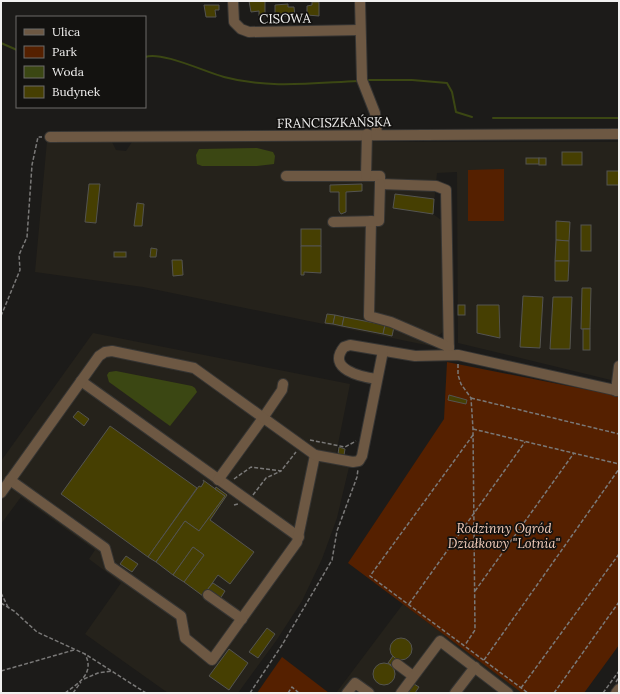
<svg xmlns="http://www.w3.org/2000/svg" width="620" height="694" font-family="Lora,serif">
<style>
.built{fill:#25221b}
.green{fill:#552000}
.water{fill:#3b4713}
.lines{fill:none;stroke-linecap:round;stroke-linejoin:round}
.stream{stroke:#3b4713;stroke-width:2}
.building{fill:#463f02;stroke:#545451}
.minor-casing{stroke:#363533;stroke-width:12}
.path{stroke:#7a7978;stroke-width:1.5;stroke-dasharray:4 2;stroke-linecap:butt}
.minor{stroke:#6d5843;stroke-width:10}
.labels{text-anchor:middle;stroke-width:3.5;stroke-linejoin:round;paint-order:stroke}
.street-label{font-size:13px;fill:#f1f0ef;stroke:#131210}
.park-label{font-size:13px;font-style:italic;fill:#f4cebc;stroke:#131210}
</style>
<rect width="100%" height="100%" fill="#1c1b19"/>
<!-- built -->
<g class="built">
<polygon points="47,141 112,142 116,150 126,151 132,142 619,142 619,382 458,343 457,172 437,173 433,214 441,220 443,332 435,338 431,346 143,287 35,272"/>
<polygon points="93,333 350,384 334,464 349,467 337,518 322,559 302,601 276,641 238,693 168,693 85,634 121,583 89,559 95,550 21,497 1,524 1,461"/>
<polygon points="403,604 521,692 336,693"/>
</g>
<!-- green -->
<g class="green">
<polygon points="504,169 504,221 468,221 468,170"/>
<polygon points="447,362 619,396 619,645 584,693 522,693 348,563 444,419"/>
<polygon points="282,657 329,693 257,693"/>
</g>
<!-- water -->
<g class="water">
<polygon points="257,148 273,152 275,156 274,164 257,166 202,166 197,164 196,155 199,149"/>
<polygon points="116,371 192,386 195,388 197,392 170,426 109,382 107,375 109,372"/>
</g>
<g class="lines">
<!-- stream -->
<g class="stream">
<polyline points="1,43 17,50"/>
<path d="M 145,57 C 162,51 205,72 224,77 C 268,89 313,83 358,81"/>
<polyline points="369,80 412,80 447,83 452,92 456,112 472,117"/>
<polyline points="493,118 619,118"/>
</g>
</g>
<!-- building -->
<g class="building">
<polygon points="249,1 265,1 265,16 259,16 259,11 251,12"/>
<polygon points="312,2 319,2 319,16 307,15 307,6 312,5"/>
<polygon points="288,4 288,7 294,7 295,16 281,16 281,14 275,14 275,5"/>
<polygon points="204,5 219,5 219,10 215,10 216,17 206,17"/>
<rect x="562" y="152" width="20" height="13"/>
<rect x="526" y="158" width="13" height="6"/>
<rect x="539" y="158" width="7" height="7"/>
<rect x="607" y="171" width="12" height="14"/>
<polygon points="89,184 100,184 96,223 85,222"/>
<polygon points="362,184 362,191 346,192 346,212 341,214 339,211 339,192 330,192 330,185"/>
<polygon points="395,194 434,199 433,214 393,208"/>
<polygon points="137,203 144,204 142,226 134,226"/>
<polygon points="556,221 570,222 569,241 556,240"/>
<rect x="581" y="225" width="10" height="26"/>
<rect x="301" y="229" width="20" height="17"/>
<polygon points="556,240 569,241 569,261 555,261"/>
<polygon points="301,246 321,246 321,273 304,272 304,275 301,275"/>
<polygon points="151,248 157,249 156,257 150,257"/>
<rect x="114" y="252" width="12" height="5"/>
<polygon points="172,260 182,260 183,275 173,276"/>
<polygon points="555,261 569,261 568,281 555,281"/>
<polygon points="582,288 591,288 590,329 581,329"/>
<polygon points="523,296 543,297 540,348 520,347"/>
<polygon points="553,297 572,297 570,349 550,349"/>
<rect x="458" y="305" width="7" height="10"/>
<polygon points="477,305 499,305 500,338 477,333"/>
<polygon points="327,314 335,315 333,324 325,323"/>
<polygon points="335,315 344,317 342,326 333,324"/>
<polygon points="344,317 385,325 383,334 342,326"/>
<polygon points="385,325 394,327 392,336 383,334"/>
<rect x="583" y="329" width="7" height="21"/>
<polygon points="449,395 467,400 466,404 448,400"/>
<polygon points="78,411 89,419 84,426 73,417"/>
<polygon points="110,426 197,488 148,557 61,494"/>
<polygon points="339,447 345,449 344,455 338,454"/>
<polygon points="203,480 225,496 199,531 185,521 156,562 148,557 199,486 201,487 204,482"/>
<polygon points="216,487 227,495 210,520 254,552 230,584 218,575 203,596 184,582 204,555 193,547 173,575 156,562 185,521 199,531 225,496 215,489"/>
<polygon points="193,547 204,555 184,582 173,575"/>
<polygon points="126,556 138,564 132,572 120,564"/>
<polygon points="213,583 225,591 220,599 207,590"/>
<polygon points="267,628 275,634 258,658 249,652"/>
<circle cx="401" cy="649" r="11"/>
<polygon points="229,649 248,663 229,690 209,676"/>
<polygon points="393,656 397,660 393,666 388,663"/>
<circle cx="384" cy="674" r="11"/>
<polygon points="414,684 419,687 415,693 408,693"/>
</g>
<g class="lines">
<!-- minor casing -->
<g class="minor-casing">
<g id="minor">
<polyline points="233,1 234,22 241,29 249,32 360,30"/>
<polyline points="360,1 362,80 375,113 377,134"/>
<polyline points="50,137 619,134"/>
<polyline points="286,176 380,176 380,184 436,186 446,190 449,355"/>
<polyline points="366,176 367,134"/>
<polyline points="371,221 369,316 391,322 449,347"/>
<polyline points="333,222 379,221 380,184"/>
<path d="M 377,379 C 361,377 326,369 344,347 L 350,345 L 415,356 L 458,355 L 619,391"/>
<polyline points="81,381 299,537"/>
<polyline points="616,391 619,366"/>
<polyline points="10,480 105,548 110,566 181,616 185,638 212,660 297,542 315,455"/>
<polyline points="218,480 263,418 282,390 283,384"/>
<polyline points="1,493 99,356 105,352 112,351 194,368 315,455 353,462 359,461 362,456 383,351"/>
<polyline points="208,595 242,619"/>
<polyline points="397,664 413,676"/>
<polyline points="347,693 355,683 369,693"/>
<polyline points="401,693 440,641 508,693"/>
<polyline points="455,693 475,667"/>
<polyline points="616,693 619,689"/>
</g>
</g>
<!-- path -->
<g class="path">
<polyline points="1,316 20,270 19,255 27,237 32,165 38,137 42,137"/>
<polyline points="458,364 458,375 461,384 471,398 473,429 475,630 465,645"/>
<polyline points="471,398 619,434"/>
<polyline points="473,429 619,464"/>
<polyline points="473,435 370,576 528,693"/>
<polyline points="310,440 345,447 356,441"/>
<polyline points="234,479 251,467 281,471 296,452"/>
<polyline points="253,495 266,478 281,471"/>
<polyline points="234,505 238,504"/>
<polyline points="475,591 574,453"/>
<polyline points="1,593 8,607"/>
<polyline points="1,603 14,611 37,632 85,654 146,693"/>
<polyline points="409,604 525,442"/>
<polyline points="484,660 619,469"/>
<polyline points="1,671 74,650"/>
<polyline points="84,679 98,673 112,671"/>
<polyline points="616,682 619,677"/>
<polyline points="521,688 619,554"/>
<path d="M 65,693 C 79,683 95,673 85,654"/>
<polyline points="73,693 81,682"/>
<polyline points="250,693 282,645 332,560 337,531 357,477 358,469"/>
<polyline points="288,693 292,687 299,693"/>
<polyline points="554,693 619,602"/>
<polyline points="603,693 619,671"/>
</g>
<!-- minor -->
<use href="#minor" class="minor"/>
</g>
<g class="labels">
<!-- street labels -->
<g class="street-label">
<text transform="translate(285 18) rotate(-1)" y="5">CISOWA</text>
<text transform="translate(334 122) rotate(-1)" y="5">FRANCISZKAŃSKA</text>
</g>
<!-- park labels -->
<g class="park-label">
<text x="504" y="533">Rodzinny Ogród<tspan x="504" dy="15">Działkowy "Lotnia"</tspan></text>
</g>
</g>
<!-- border -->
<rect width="620" height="694" fill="none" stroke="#f1f0ef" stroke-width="4"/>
<!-- legend -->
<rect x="16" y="16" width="130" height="92" fill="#131210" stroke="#6c6b69"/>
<rect x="24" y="29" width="20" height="6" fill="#6d5843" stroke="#6c6b69"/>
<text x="52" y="36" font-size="12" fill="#f1f0ef">Ulica</text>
<rect x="24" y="46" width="20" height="12" fill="#552000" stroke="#6c6b69"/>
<text x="52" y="56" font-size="12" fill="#f1f0ef">Park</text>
<rect x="24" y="66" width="20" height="12" fill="#3b4713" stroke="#6c6b69"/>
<text x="52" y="76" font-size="12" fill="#f1f0ef">Woda</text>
<rect x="24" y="86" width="20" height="12" fill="#463f02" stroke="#6c6b69"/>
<text x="52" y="96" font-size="12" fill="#f1f0ef">Budynek</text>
</svg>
